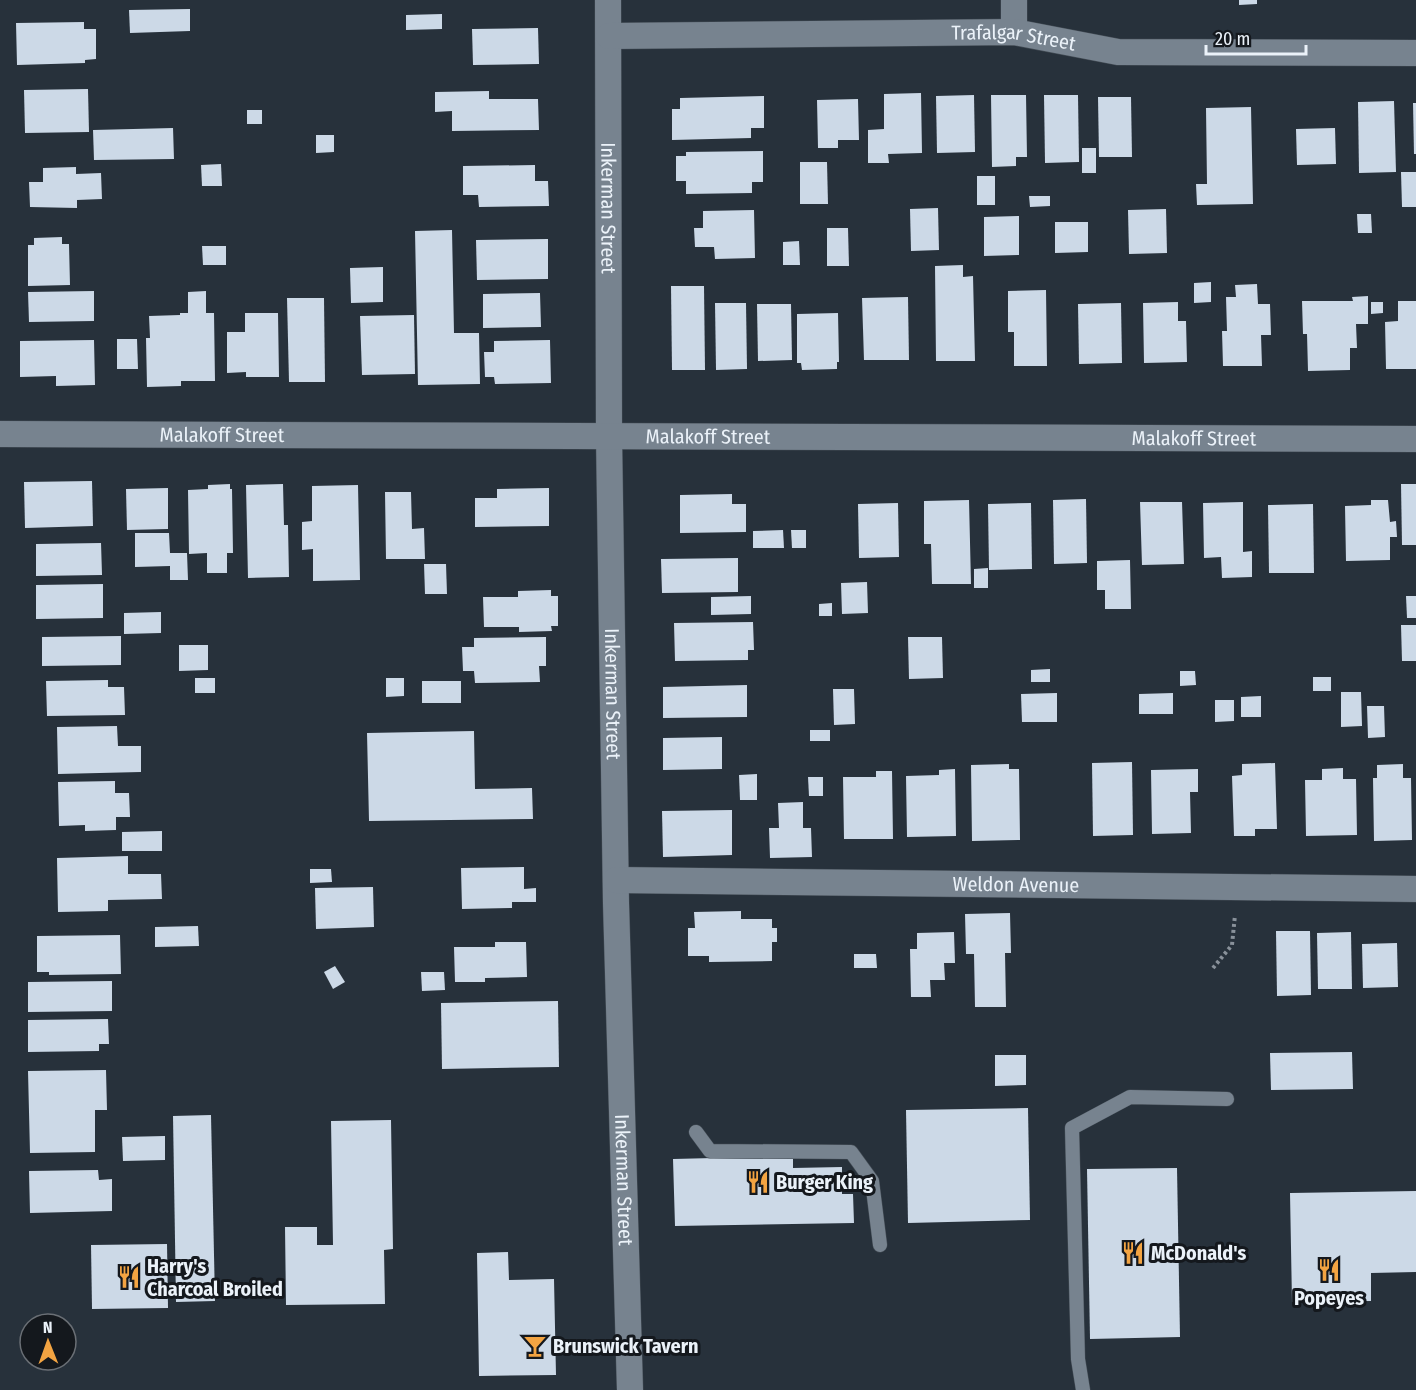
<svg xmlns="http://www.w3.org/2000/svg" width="1416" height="1390" font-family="'Fira Sans Condensed',sans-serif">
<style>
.building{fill:#ccd9e7}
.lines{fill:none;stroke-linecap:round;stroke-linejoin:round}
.service-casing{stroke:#444d56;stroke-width:15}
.minor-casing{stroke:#444d56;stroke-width:27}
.path{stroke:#89919a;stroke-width:4;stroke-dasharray:3 3;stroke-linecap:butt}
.service{stroke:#77838f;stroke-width:14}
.minor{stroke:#77838f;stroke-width:26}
.labels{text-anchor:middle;stroke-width:6;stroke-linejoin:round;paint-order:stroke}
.street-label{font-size:20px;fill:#ebf2f9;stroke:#14181d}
.poi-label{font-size:20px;font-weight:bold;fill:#ebf2f9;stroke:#14181d;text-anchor:start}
</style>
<rect width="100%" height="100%" fill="#27313b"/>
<!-- building -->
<g class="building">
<polygon points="1239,0 1257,0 1257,4 1239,5"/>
<polygon points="190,9 190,31 130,33 129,10"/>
<polygon points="442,14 442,29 406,30 406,15"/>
<polygon points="84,22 84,29 96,29 96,59 85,60 85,63 17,65 16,23"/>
<polygon points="538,28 539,64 473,65 472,29"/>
<polygon points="88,89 89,132 25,133 24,90"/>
<polygon points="489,91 489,99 538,99 539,130 452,131 452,111 435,112 435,92"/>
<polygon points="921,93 922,153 888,154 889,163 868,163 868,130 884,129 884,94"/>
<polygon points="974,95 975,152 937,153 936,96"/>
<polygon points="991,95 1026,95 1027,157 1016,157 1016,166 992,167"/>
<polygon points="1044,95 1078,95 1079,162 1045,163"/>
<polygon points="764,96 764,128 751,128 751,138 672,140 672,109 680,109 680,98"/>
<polygon points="1098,97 1131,97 1132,157 1099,157"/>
<polygon points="858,99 859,140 838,140 838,148 818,148 817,100"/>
<polygon points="1394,101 1396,172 1359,173 1358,102"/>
<polygon points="1413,103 1416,103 1416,154 1414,154"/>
<polygon points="1251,107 1253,204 1197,205 1196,184 1207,184 1206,108"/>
<rect x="247" y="110" width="15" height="14"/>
<polygon points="173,128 174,159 94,160 93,130"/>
<polygon points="1335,128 1336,164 1297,165 1296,129"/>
<polygon points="316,135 334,135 334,152 316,153"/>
<rect x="1082" y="148" width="14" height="25"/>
<polygon points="763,151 763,182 752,182 752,193 686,194 686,181 676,181 676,156 686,156 686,152"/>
<polygon points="800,162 827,162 828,204 800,204"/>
<polygon points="221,164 222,186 202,186 201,165"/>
<polygon points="535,165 535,181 548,181 549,206 479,207 478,195 463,195 463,166"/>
<polygon points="76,167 76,174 101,173 102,199 77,200 77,208 30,207 29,182 43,182 43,168"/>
<polygon points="1401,172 1416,172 1416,207 1402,207"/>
<rect x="977" y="176" width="18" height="29"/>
<polygon points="1029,196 1050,196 1050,206 1030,207"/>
<polygon points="938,208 939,250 911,251 910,209"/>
<polygon points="1166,209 1167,253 1129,254 1128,210"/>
<polygon points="754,210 755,258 715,259 714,247 695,247 694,228 703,228 703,211"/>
<polygon points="1357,214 1371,214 1372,233 1358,233"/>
<polygon points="1019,216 1019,255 984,256 984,217"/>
<polygon points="1055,222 1088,222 1088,252 1055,253"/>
<polygon points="827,228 848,228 849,266 827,266"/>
<polygon points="452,230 454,333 479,333 480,384 418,385 415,231"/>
<polygon points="62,237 62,244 69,244 70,285 28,286 28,245 34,245 34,238"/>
<polygon points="548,239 548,279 477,280 476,240"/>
<polygon points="799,241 800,265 783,265 783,242"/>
<polygon points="202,246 226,246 226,265 203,265"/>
<polygon points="963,265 963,277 973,276 975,361 936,361 935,266"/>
<polygon points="383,267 383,302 351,303 350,268"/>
<polygon points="1211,282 1211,302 1194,303 1194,283"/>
<polygon points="1257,284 1258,304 1270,304 1271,335 1261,335 1262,366 1223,366 1222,331 1227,331 1226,297 1236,297 1235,285"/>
<polygon points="671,286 704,286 705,370 672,370"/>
<polygon points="1046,290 1047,366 1014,366 1014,332 1008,332 1008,291"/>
<polygon points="94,291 94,321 29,322 28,292"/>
<polygon points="206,291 206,313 214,313 215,381 181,381 181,386 147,387 146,338 150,338 149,316 180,315 180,313 188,313 188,292"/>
<polygon points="540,293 541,327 483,328 483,294"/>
<polygon points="1368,296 1368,324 1356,324 1357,348 1350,348 1350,370 1308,371 1307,334 1303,334 1302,301 1353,301 1352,297"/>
<polygon points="908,297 909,360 864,360 862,298"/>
<polygon points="287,298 324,298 325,382 289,382"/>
<polygon points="1398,301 1416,301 1416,369 1386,369 1385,322 1398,321"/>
<polygon points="1178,302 1178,321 1186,321 1187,362 1144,363 1143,303"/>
<polygon points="1371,302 1383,302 1383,313 1371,314"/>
<polygon points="715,303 746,303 747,369 716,370"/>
<polygon points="1121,303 1122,363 1079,364 1078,304"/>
<polygon points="757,304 791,304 792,360 758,361"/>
<polygon points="245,313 278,313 279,377 246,377 246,372 227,373 227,332 245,332"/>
<polygon points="838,313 839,362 837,362 837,369 802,370 801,363 797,363 797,314"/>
<polygon points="414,315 415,374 362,375 360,316"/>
<polygon points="117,339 137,339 138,369 117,369"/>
<polygon points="94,340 95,385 56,386 56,376 20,377 20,341"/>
<polygon points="550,340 551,383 495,384 494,377 485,377 484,352 494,352 494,341"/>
<polygon points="92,481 93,526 25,528 24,482"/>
<polygon points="230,484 230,489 232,489 233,553 227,553 227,573 207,573 207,553 189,554 188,490 208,489 208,485"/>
<polygon points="283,484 284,525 288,525 289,577 248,578 246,485"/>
<polygon points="1401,484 1416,484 1416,545 1402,545"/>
<polygon points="358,485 360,580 313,581 313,549 302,550 302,522 312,521 312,486"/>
<polygon points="168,488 168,529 127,530 126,489"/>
<polygon points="549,488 549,526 475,527 475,498 497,498 497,489"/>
<polygon points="385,492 411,492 412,529 424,528 425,559 386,559"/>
<polygon points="732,494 732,504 746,504 746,532 680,533 680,495"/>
<polygon points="1086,499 1087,563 1054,564 1053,500"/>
<polygon points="969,500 971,584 932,584 931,544 924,544 924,501"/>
<polygon points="1371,500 1388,500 1390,522 1396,521 1397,537 1390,537 1390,560 1346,561 1345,506 1371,505"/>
<polygon points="1140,502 1182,502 1184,564 1142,565"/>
<polygon points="1243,502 1243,552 1252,551 1252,577 1222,578 1221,557 1204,558 1203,503"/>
<polygon points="898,503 899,557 859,558 858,504"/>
<polygon points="1031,503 1032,569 989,570 988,504"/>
<polygon points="1313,504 1314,573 1269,573 1268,505"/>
<polygon points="783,530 784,548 753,548 753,531"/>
<polygon points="791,530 806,530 806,548 792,548"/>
<polygon points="135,533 169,533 170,553 187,553 188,580 170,580 170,566 135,567"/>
<polygon points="101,543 102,575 36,576 36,544"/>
<polygon points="738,558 738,592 662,593 661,559"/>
<polygon points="1130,560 1131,609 1105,609 1105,590 1097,590 1097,561"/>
<polygon points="424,564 446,564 447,594 425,594"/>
<polygon points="988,568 988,588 974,588 974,569"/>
<polygon points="867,582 868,613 842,614 841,583"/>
<polygon points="103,584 103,618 36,619 36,585"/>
<polygon points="551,590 551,596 558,596 558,626 551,626 552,631 519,632 519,627 484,627 483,597 518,597 518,591"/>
<polygon points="751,596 751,614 711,615 711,597"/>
<polygon points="1406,596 1416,596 1416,618 1407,618"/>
<polygon points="832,603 832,616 819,616 819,604"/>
<polygon points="161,612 161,633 124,634 124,613"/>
<polygon points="753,622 754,650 748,650 748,660 675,661 674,623"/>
<polygon points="1401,625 1416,625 1416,661 1402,661"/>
<polygon points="121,636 121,665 42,666 42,637"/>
<polygon points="546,637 546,666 539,666 540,682 475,683 474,671 463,671 462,647 474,647 474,638"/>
<polygon points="908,637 942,637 943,678 909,679"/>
<polygon points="179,645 208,645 208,670 179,671"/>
<polygon points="1050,669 1050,682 1031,682 1031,670"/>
<polygon points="1180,671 1195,671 1196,685 1180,686"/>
<rect x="1313" y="677" width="18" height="14"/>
<rect x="195" y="678" width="20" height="15"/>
<polygon points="386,678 404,678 404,696 386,697"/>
<polygon points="108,680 108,687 124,687 125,715 47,716 46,681"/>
<rect x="422" y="681" width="39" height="22"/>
<polygon points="747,685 747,717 663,718 663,687"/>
<polygon points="833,689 854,689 855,724 834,725"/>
<polygon points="1341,692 1361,692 1362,726 1341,727"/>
<polygon points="1057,693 1057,722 1022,722 1021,694"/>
<polygon points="1173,693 1173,714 1139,714 1139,694"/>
<polygon points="1261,696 1261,717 1241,717 1241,697"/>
<polygon points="1215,700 1234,700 1234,721 1215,722"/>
<polygon points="1367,706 1384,706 1385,737 1368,738"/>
<polygon points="117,726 118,746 141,746 141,772 58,774 57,727"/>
<rect x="810" y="730" width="20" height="11"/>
<polygon points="474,731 475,789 532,788 533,819 369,821 367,733"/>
<polygon points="722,737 722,769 663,770 663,738"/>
<polygon points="1132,762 1133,835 1093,836 1092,763"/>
<polygon points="1275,763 1277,829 1255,829 1255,836 1234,836 1232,776 1242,775 1242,764"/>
<polygon points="1009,764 1009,769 1019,769 1020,840 972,841 971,765"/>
<polygon points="1403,764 1403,778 1411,778 1412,840 1374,841 1373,778 1377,778 1377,765"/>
<polygon points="1343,768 1343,779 1356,779 1357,835 1306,836 1305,780 1322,780 1322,769"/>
<polygon points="955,769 956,836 907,837 906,776 939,775 939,770"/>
<polygon points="1198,769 1198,792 1190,792 1191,833 1152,834 1151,770"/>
<polygon points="876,771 892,771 893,839 844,839 843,777 876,777"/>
<polygon points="757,774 757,800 740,800 739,775"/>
<polygon points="808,777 823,777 823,796 809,796"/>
<polygon points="115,781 115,793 129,793 130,817 116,817 116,830 85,831 85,825 59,826 58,782"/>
<polygon points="803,802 803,828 811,828 812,857 770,858 769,828 779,828 778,803"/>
<polygon points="732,810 732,855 663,857 662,811"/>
<polygon points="162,831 162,851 122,851 122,832"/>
<polygon points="128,856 128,874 161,874 162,899 108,900 108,911 58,912 57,858"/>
<polygon points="524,867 524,889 536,888 536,902 512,902 512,908 462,909 461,868"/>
<polygon points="310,869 331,869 332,882 310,883"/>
<polygon points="373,887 374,927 316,929 315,888"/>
<polygon points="741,911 741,919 772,919 772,928 777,928 777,942 772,942 772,961 709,962 709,956 688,956 688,928 695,928 694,912"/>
<polygon points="1010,913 1011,953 1005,953 1006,1007 975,1007 974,954 966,954 965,914"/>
<polygon points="198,926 199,946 155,947 155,927"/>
<polygon points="1276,931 1310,931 1311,995 1277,996"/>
<polygon points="954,932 955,963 944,963 945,980 930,980 931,997 911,997 910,949 917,949 917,933"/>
<polygon points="1351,932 1352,989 1318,989 1317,933"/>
<polygon points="120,935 121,974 49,975 49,972 37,972 37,936"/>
<polygon points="495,942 526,942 527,977 485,978 485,982 455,982 454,947 495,947"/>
<polygon points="1397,943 1398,987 1363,988 1362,944"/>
<polygon points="854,954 876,954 877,968 854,968"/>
<polygon points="335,966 345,982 333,989 324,972"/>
<polygon points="421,972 444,972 445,990 422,991"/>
<polygon points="112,981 112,1011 28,1012 28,982"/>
<polygon points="558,1001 559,1067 442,1069 441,1003"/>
<polygon points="108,1019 109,1044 99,1044 99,1051 28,1052 28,1020"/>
<polygon points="1352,1052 1353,1089 1271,1090 1270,1053"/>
<polygon points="995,1055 1026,1055 1026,1085 995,1086"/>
<polygon points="106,1070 107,1110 95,1110 95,1152 30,1153 28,1071"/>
<polygon points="1028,1108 1030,1220 908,1223 906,1110"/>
<polygon points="211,1115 215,1301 176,1302 173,1116"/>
<polygon points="391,1120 393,1249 384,1250 385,1304 286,1305 285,1227 317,1227 317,1245 333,1245 331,1121"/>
<polygon points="165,1136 165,1160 123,1161 122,1137"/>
<polygon points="793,1156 793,1168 842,1167 842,1194 853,1194 854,1223 675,1226 673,1159"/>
<polygon points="1177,1168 1180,1337 1090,1339 1087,1169"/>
<polygon points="98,1170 99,1180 112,1179 112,1211 30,1213 29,1171"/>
<polygon points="1416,1191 1416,1272 1371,1273 1371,1301 1292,1302 1290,1193"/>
<polygon points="167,1244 168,1308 92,1309 91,1245"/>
<polygon points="508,1252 509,1280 554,1279 556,1375 479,1376 477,1253"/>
</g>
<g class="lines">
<!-- service casing -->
<g class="service-casing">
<g id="service">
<polyline points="696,1132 710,1151 851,1152 872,1181 880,1245"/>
<polyline points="1083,1390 1078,1359 1072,1128 1130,1097 1227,1099"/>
</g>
</g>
<!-- minor casing -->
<g class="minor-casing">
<g id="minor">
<path id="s1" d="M 608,0 L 609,435 L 616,903 L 630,1390"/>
<polyline points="1014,32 1014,0"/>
<path id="s2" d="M 609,36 L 1014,32 L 1118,52 L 1416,53"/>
<path id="s3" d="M 0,434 L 1416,439"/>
<path id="s4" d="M 616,880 L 1416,889"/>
</g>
</g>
<!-- path -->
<polyline class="path" points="1213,968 1232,945 1235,915"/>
<!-- service -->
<use href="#service" class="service"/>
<!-- minor -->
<use href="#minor" class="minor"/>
</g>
<!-- icons -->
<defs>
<g id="restaurant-bare" transform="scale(1.8)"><path d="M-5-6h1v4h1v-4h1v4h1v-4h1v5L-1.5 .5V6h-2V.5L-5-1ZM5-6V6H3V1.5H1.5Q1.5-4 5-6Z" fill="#f3a442" stroke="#14181d" stroke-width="2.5" paint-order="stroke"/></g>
<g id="bar-bare" transform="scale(1.8)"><path d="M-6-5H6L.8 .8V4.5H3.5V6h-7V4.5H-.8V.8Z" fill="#f3a442" stroke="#14181d" stroke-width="2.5" paint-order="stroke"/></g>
</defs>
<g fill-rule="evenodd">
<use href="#restaurant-bare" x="758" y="1182"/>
<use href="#restaurant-bare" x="1133" y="1253"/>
<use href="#restaurant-bare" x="1329" y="1270"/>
<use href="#restaurant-bare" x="129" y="1277"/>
<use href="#bar-bare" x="535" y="1346"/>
</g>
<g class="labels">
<!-- street labels -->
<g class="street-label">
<text dy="7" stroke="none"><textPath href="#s2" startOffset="405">Trafalgar Street</textPath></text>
<text dy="7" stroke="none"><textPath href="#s1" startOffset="208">Inkerman Street</textPath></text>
<text dy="7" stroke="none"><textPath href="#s3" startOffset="222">Malakoff Street</textPath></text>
<text dy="7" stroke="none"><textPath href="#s3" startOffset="708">Malakoff Street</textPath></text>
<text dy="7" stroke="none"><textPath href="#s3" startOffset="1194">Malakoff Street</textPath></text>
<text dy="7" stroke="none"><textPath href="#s1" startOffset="694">Inkerman Street</textPath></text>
<text dy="7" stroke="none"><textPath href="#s4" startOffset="400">Weldon Avenue</textPath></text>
<text dy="7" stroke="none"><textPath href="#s1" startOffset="1180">Inkerman Street</textPath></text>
</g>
<!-- poi labels -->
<g class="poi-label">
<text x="776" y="1189">Burger King</text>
<text x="1151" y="1260">McDonald's</text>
<text x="147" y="1273">Harry's<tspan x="147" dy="23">Charcoal Broiled</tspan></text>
<text x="1329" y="1305" text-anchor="middle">Popeyes</text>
<text x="553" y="1353">Brunswick Tavern</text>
</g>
</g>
<!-- north arrow -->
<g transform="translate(48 1342) rotate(359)"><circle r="28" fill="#14181d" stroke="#6a6f75" stroke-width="1.5"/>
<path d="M0-4.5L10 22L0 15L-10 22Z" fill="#f3a442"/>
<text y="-9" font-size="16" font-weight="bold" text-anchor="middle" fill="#ebf2f9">N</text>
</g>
<!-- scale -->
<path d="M1206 45v9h100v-9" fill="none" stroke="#ebf2f9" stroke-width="3"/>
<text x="1215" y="45" font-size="18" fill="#ebf2f9" stroke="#14181d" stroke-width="4.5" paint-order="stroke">20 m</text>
</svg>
